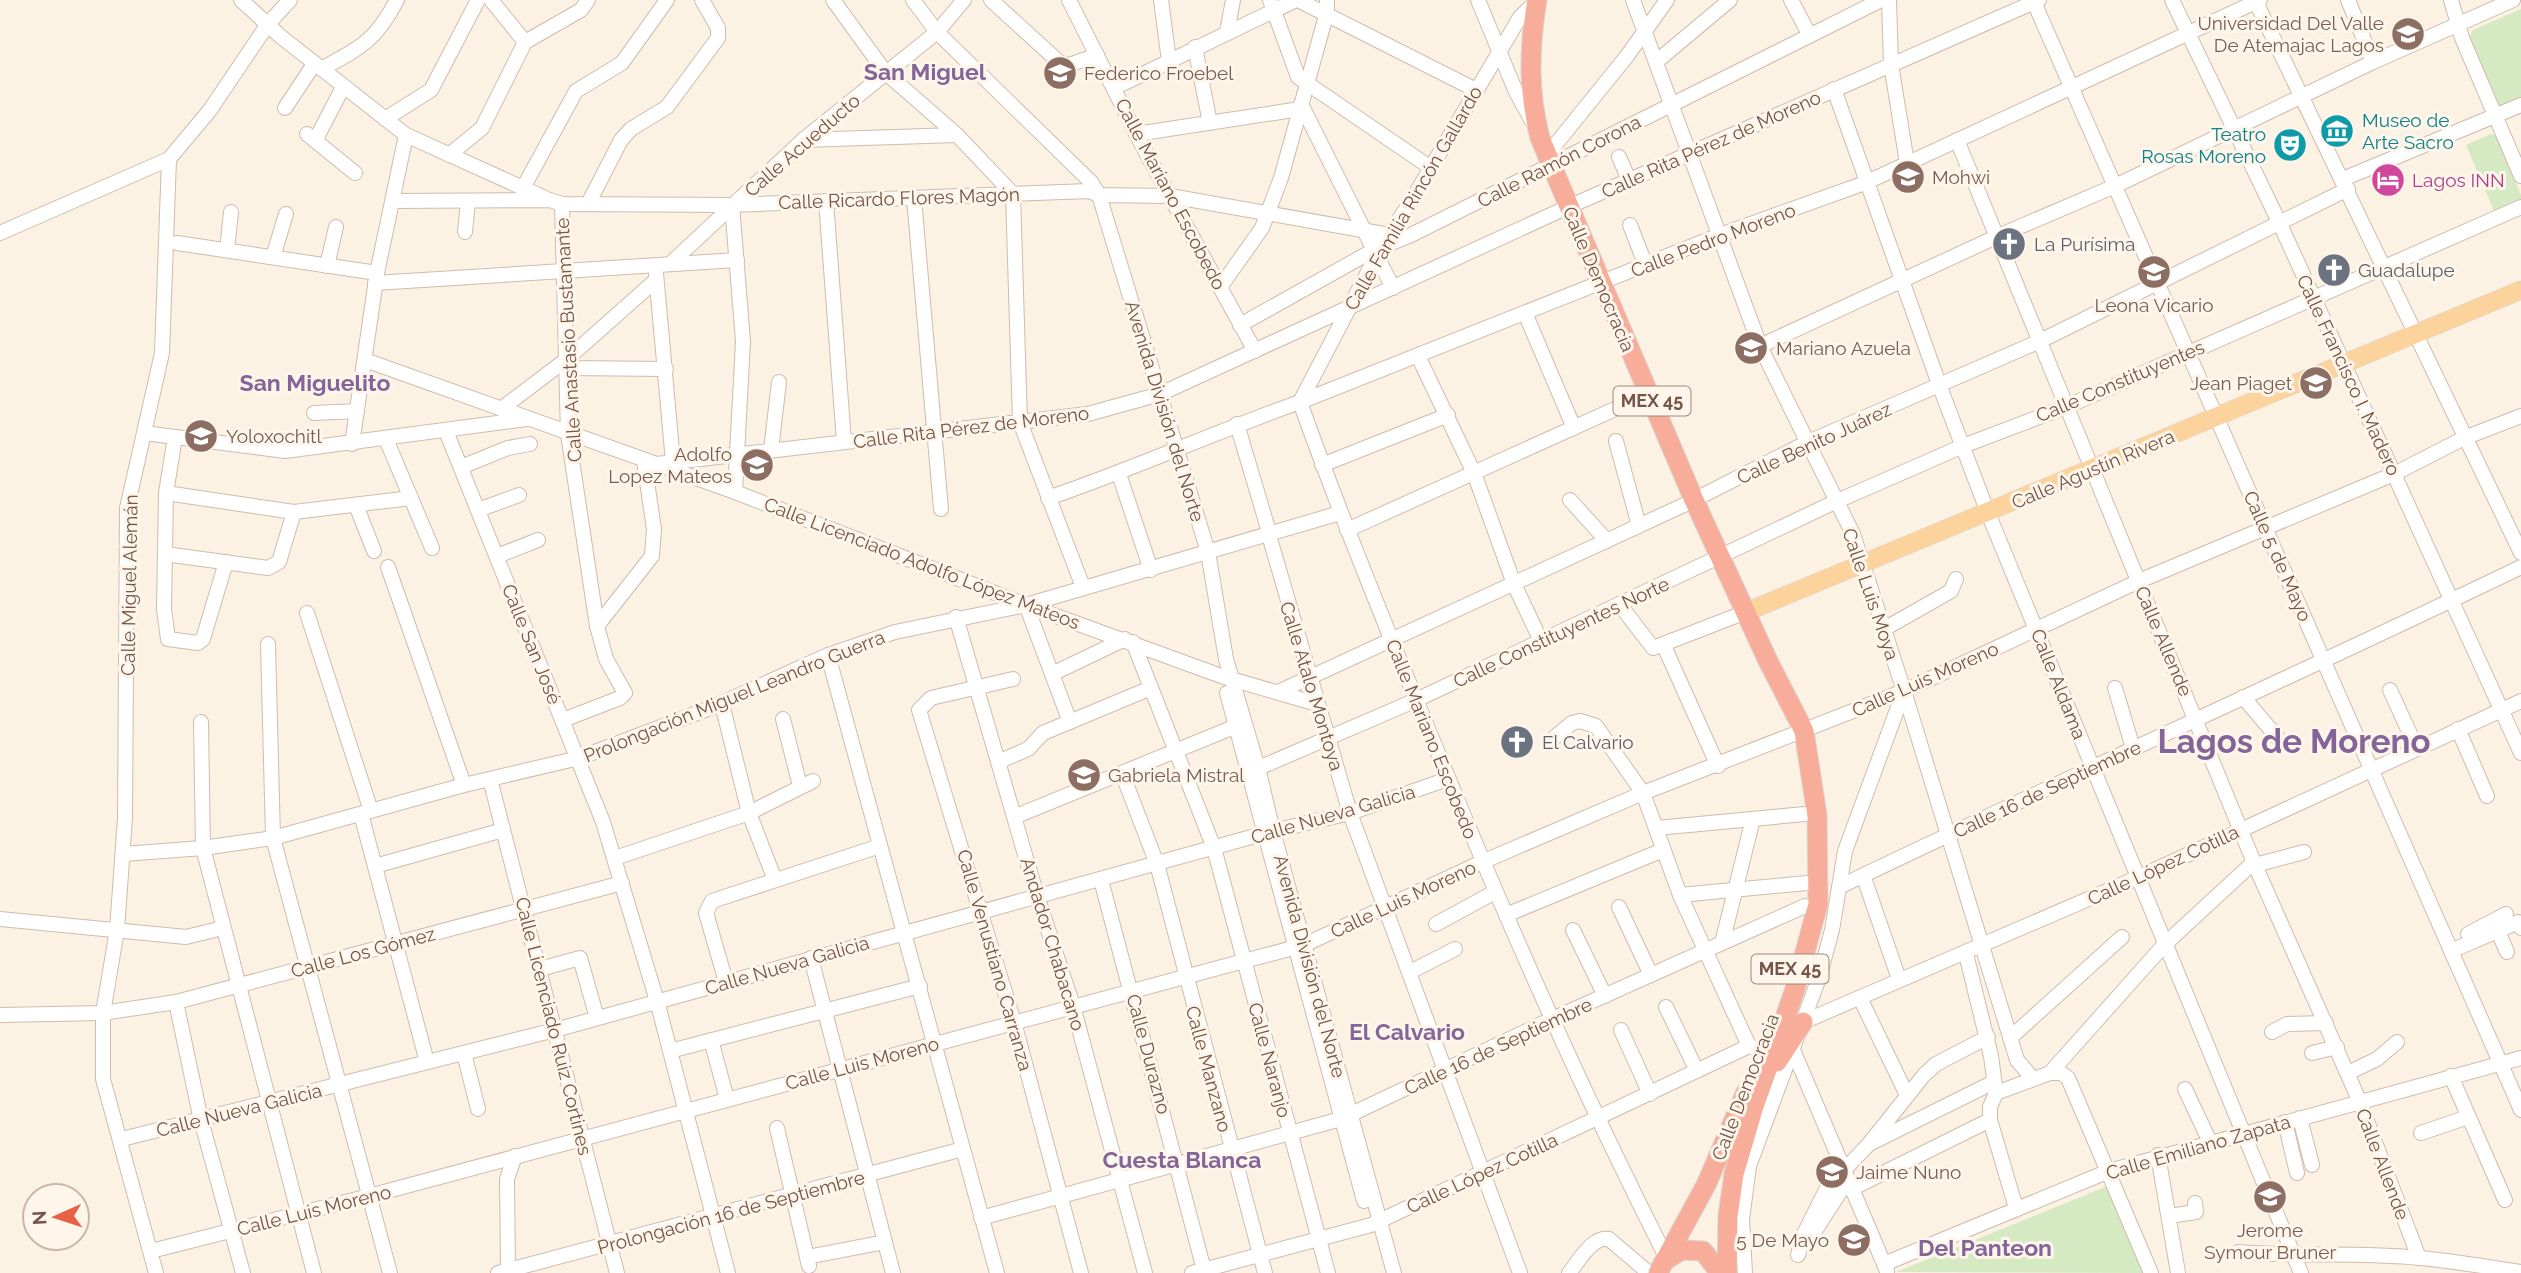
<svg xmlns="http://www.w3.org/2000/svg" width="2521" height="1273" font-family="Raleway,sans-serif">
<style>
.green{fill:#d5eac2}
.lines{fill:none;stroke-linecap:round;stroke-linejoin:round}
.minor-casing{stroke:#d0bbad;stroke-width:16}
.major-casing{stroke:#dbd3d0;stroke-width:19}
.highway-casing{stroke:#dbd3d0;stroke-width:21}
.minor{stroke:#fff;stroke-width:14}
.major{stroke:#fcd39c;stroke-width:18}
.highway{stroke:#f7ad9a;stroke-width:19}
.labels{text-anchor:middle;stroke-width:6;stroke-linejoin:round;paint-order:stroke}
.shield{fill:#fff6eb;stroke:#9e867a;stroke-width:2}
.shield-label{font-size:18px;font-weight:bold;fill:#755649}
.education-label{font-size:19px;fill:#785e54;stroke:#fff6eb;text-anchor:start}
.culture-label{font-size:19px;fill:#0d838f;stroke:#fff6eb;text-anchor:start}
.street-label{font-size:19px;fill:#755649;stroke:#fff6eb}
.hotel-label{font-size:19px;fill:#b23c85;stroke:#fff6eb;text-anchor:start}
.worship-label{font-size:19px;fill:#5b616d;stroke:#fff6eb;text-anchor:start}
.quarter-label{font-size:23px;font-weight:bold;fill:#846599;stroke:#fff6eb}
.town-label{font-size:33px;font-weight:bold;fill:#846599;stroke:#fff6eb}
</style>
<rect width="100%" height="100%" fill="#fcf2e4"/>
<!-- green -->
<g class="green">
<polygon points="2521,9 2521,103 2508,108 2497,107 2468,39 2473,30"/>
<polygon points="2491,134 2496,135 2521,195 2521,200 2494,211 2466,145"/>
<polygon points="2110,1185 2146,1273 1896,1272"/>
</g>
<g class="lines">
<!-- minor casing -->
<g class="minor-casing">
<g id="minor">
<polyline points="241,0 280,36 406,135 545,198"/>
<polyline points="491,0 525,42"/>
<polyline points="833,0 886,73 957,135 1013,194 1020,422 1083,587"/>
<polyline points="913,0 937,32 1091,182 1099,195 1208,552 1226,659 1258,768 1273,831 1394,1273"/>
<polyline points="991,0 1060,63 1069,65 1097,55"/>
<polyline points="1069,0 1143,147 1255,351"/>
<polyline points="1161,0 1169,61"/>
<polyline points="1270,0 1298,77 1431,168"/>
<polyline points="1298,0 1476,90"/>
<polyline points="1478,0 1516,92 1532,121"/>
<polyline points="1633,0 1760,346 1853,534 1904,691 2017,1060 2033,1079"/>
<polyline points="1791,0 1809,34"/>
<polyline points="1889,0 1891,64 1907,163"/>
<polyline points="2033,0 2521,1110"/>
<polyline points="2172,0 2280,224 2521,753"/>
<polyline points="2255,0 2521,553"/>
<polyline points="2348,0 2373,62"/>
<polyline points="2451,0 2462,38 2521,176"/>
<path d="M 1537,1 L 1520,17 L 1413,198 L 1381,247 L 1300,402 C 1346,531 1398,656 1450,782 C 1517,945 1587,1101 1667,1259"/>
<polyline points="1227,32 1233,0"/>
<polyline points="1195,47 1210,123"/>
<polyline points="1656,62 1730,0"/>
<path d="M 321,69 C 360,48 375,42 397,0"/>
<polyline points="1114,88 1296,0"/>
<polyline points="1834,89 1940,387 1988,513 2301,1273"/>
<polyline points="1301,104 1393,288"/>
<polyline points="285,108 314,64"/>
<polyline points="385,119 431,90 478,0"/>
<polyline points="307,134 355,173"/>
<polyline points="1136,134 1300,109"/>
<polyline points="803,140 957,135"/>
<polyline points="1957,140 2255,865 2359,1100 2419,1258"/>
<polyline points="315,141 343,87"/>
<polyline points="449,155 482,128 525,42 581,10 588,0"/>
<polyline points="1547,155 1627,56 1667,0"/>
<polyline points="1619,157 1629,180"/>
<polyline points="2343,179 2521,105"/>
<polyline points="523,188 576,91 622,63 667,0"/>
<polyline points="914,198 941,509"/>
<polyline points="393,201 550,200 562,204 732,205 1089,191 1099,195 1170,196 1401,237"/>
<polyline points="826,201 844,442"/>
<polyline points="562,204 568,434 597,626 606,659 625,693 620,698 563,720"/>
<polyline points="588,204 621,140 631,129 667,107 718,38 718,28 702,0"/>
<polyline points="732,205 743,341 735,492"/>
<polyline points="1630,225 1646,266"/>
<polyline points="465,232 468,202"/>
<polyline points="0,233 169,159 210,110 268,24 290,0"/>
<polyline points="177,243 377,273"/>
<polyline points="227,250 231,212"/>
<polyline points="273,257 286,214"/>
<polyline points="671,263 803,140 937,32 964,0"/>
<polyline points="327,266 336,227"/>
<polyline points="656,273 673,462"/>
<polyline points="375,283 737,260"/>
<polyline points="1221,286 1262,228 1281,178 1327,12 1327,0"/>
<polyline points="1525,313 1574,428"/>
<polyline points="1240,325 1374,250 1411,235 1881,0"/>
<polyline points="1760,346 1996,237 2115,186 2373,62 2513,0"/>
<polyline points="1418,356 1474,473 1514,584 1541,641"/>
<polyline points="365,360 735,492 1026,605 1224,677 1317,704"/>
<polyline points="567,368 666,369"/>
<polyline points="501,409 567,359 656,280"/>
<polyline points="314,413 357,411"/>
<polyline points="1237,424 1269,532"/>
<polyline points="446,431 603,822 657,1001 728,1273"/>
<polyline points="144,433 285,451 527,419"/>
<polyline points="175,437 166,493 164,609 168,639 198,643 203,639 226,562"/>
<polyline points="386,439 432,548"/>
<polyline points="1616,441 1639,526"/>
<polyline points="352,444 377,273 406,135"/>
<polyline points="771,450 779,382"/>
<polyline points="657,464 1088,414 1160,394 1568,207 2039,0"/>
<polyline points="1322,465 1448,415"/>
<polyline points="461,467 508,448 530,444"/>
<polyline points="1119,474 1151,570"/>
<polyline points="166,493 294,512 411,498"/>
<path d="M 1048,498 C 1133,469 1215,432 1300,402 L 1720,235 L 1865,183 L 2260,0"/>
<polyline points="1570,500 1607,541"/>
<polyline points="356,505 374,551"/>
<polyline points="478,510 519,495"/>
<polyline points="1347,530 1635,400"/>
<polyline points="1268,532 1350,813 1520,1273"/>
<polyline points="165,554 268,568 279,562 294,512"/>
<polyline points="497,556 538,540"/>
<polyline points="388,567 464,785"/>
<polyline points="1026,605 1070,722"/>
<polyline points="1620,605 1653,648 1746,612"/>
<polyline points="307,613 371,811"/>
<polyline points="956,617 1037,896 1073,1006 1145,1273"/>
<polyline points="597,626 652,556 654,529 644,461"/>
<polyline points="1884,629 1951,591 1956,579"/>
<polyline points="1133,642 1214,848 1328,1273"/>
<polyline points="268,644 273,838 390,1273"/>
<polyline points="1664,646 1718,766"/>
<polyline points="828,655 997,1273"/>
<polyline points="1052,674 1125,639"/>
<polyline points="1013,679 931,698 919,710 1014,1022 1081,1273"/>
<polyline points="2115,688 2133,748"/>
<polyline points="2390,690 2417,749"/>
<polyline points="1278,692 1684,505 1806,443 2040,341 2348,189"/>
<polyline points="1227,693 1364,1201"/>
<polyline points="2243,697 2283,744"/>
<polyline points="722,704 749,813 775,880"/>
<polyline points="783,719 800,786"/>
<polyline points="201,722 203,848 314,1273"/>
<polyline points="2458,729 2487,796"/>
<polyline points="1555,737 1572,723 1580,721 1596,726 1643,793 1680,895 1749,1046"/>
<polyline points="998,762 1028,749 1043,733 1151,688"/>
<polyline points="1122,773 1157,864 1265,1273"/>
<polyline points="1247,773 1414,701 1835,502 1963,446 2068,406 2521,207"/>
<polyline points="490,779 617,1273"/>
<polyline points="361,814 427,1062"/>
<polyline points="1014,817 1234,727"/>
<polyline points="1657,828 1805,814"/>
<polyline points="123,854 203,848 273,838 464,785 579,758 713,707 828,655 895,632 1026,605 1340,513"/>
<polyline points="615,858 749,813 813,781"/>
<polyline points="2255,865 2304,852"/>
<polyline points="375,866 503,830"/>
<polyline points="1863,875 1899,979"/>
<polyline points="1101,880 1204,1270"/>
<path d="M 1839,887 C 2065,778 2295,676 2521,567"/>
<polyline points="1680,895 1807,883"/>
<polyline points="1619,907 1651,975"/>
<polyline points="1506,915 1663,850"/>
<polyline points="0,919 186,937 223,928"/>
<polyline points="1436,924 1495,892"/>
<polyline points="1573,930 1605,996"/>
<polyline points="2498,931 2507,952"/>
<polyline points="2468,934 2506,914"/>
<polyline points="1722,943 1753,819"/>
<polyline points="2451,951 2518,922 2521,928"/>
<polyline points="1966,954 1991,1056 1996,1093 1990,1107 1990,1120 2016,1208"/>
<polyline points="811,958 893,1273"/>
<polyline points="540,969 580,958 597,1018"/>
<polyline points="1410,972 1455,949"/>
<polyline points="726,982 706,913 712,901 880,846"/>
<polyline points="1860,998 1907,1095"/>
<polyline points="176,1002 201,1120 243,1273"/>
<polyline points="1666,1007 1697,1071"/>
<polyline points="0,1015 103,1013 176,1002 622,883"/>
<polyline points="1803,1022 2137,878 2521,701"/>
<polyline points="1621,1030 1650,1094"/>
<polyline points="2272,1032 2287,1024 2326,1023"/>
<polyline points="2010,1038 2122,937"/>
<polyline points="711,1040 727,1099"/>
<polyline points="1793,1050 1887,1271"/>
<polyline points="670,1051 920,986"/>
<polyline points="464,1053 478,1109"/>
<polyline points="2312,1053 2337,1047"/>
<polyline points="2050,1073 2061,1073 2068,1078 2151,1273"/>
<polyline points="2348,1073 2377,1059 2397,1042"/>
<polyline points="2451,1076 2505,1200"/>
<polyline points="2185,1089 2210,1142"/>
<polyline points="1996,1093 2050,1073 2164,945 2254,862"/>
<polyline points="2300,1118 2312,1165"/>
<polyline points="2285,1122 2297,1173"/>
<polyline points="777,1128 809,1266"/>
<polyline points="2421,1133 2468,1117"/>
<polyline points="122,1139 555,1030 1273,831 1350,813 1448,779"/>
<polyline points="1869,1144 1994,1082"/>
<polyline points="2158,1155 2178,1273"/>
<polyline points="1851,1189 1990,1120"/>
<polyline points="2169,1216 2196,1212 2195,1203"/>
<polyline points="981,1218 1341,1119 1550,1020 1805,906"/>
<polyline points="1813,1234 1847,1181"/>
<polyline points="151,1251 369,1196 1304,945 1482,862 1643,793 1904,691 2139,581 2394,474 2464,438 2521,416"/>
<path d="M 2238,1252 C 2299,1257 2359,1252 2420,1258 C 2454,1261 2487,1267 2521,1272"/>
<polyline points="1798,1255 1804,1234 1827,1188 1868,1145 1924,1075 1936,1064 1988,1037"/>
<polyline points="807,1257 885,1242"/>
<polyline points="1884,1264 2109,1171 2521,1058"/>
<polyline points="508,1270 507,1179 515,1156"/>
<polyline points="156,1273 103,1079 103,1013 117,930 125,818 127,508 162,353 169,159"/>
<polyline points="498,1273 963,1149"/>
<polyline points="1192,1273 1371,1225 1749,1046 1761,1050"/>
<path d="M 1569,1273 C 1579,1261 1592,1236 1609,1239 L 1649,1273"/>
<polyline points="1745,1273 1742,1219 1749,1166 1819,978 1832,930 1845,851 1904,691"/>
</g>
</g>
<!-- major casing -->
<g class="major-casing">
<polyline id="major" points="1746,612 2521,290"/>
</g>
<!-- highway casing -->
<g class="highway-casing">
<g id="highway">
<path d="M 1537,0 C 1529,48 1528,92 1540,138 L 1694,500 L 1768,661 L 1804,731 L 1817,815 L 1818,904 L 1795,989 L 1754,1106 L 1734,1174 L 1728,1216 L 1727,1273"/>
<polyline points="1777,1062 1803,1022"/>
<polyline points="1667,1259 1682,1250 1703,1251 1720,1273"/>
<polyline points="1658,1273 1706,1185 1746,1092"/>
</g>
</g>
<!-- minor -->
<use href="#minor" class="minor"/>
<!-- major -->
<use href="#major" class="major"/>
<!-- highway -->
<use href="#highway" class="highway"/>
</g>
<!-- icons -->
<defs>
<g id="university-disc" transform="scale(1.75)"><circle r="9.5" fill="#8d6e63" stroke="#fff6eb"/><path d="M0-5L7-2L0 1L-7-2ZM-4 1L0 2.5L4 1V4Q0 6-4 4Z" fill="#fff"/></g>
<g id="school-disc" transform="scale(1.75)"><circle r="9.5" fill="#8d6e63" stroke="#fff6eb"/><path d="M0-5L7-2L0 1L-7-2ZM-4 1L0 2.5L4 1V4Q0 6-4 4Z" fill="#fff"/></g>
<g id="museum-disc" transform="scale(1.75)"><circle r="9.5" fill="#0f9aa8" stroke="#fff6eb"/><path d="M0-6L6-3V-2H-6V-3ZM-5-1h2V3h-2ZM-1-1h2V3h-2ZM3-1h2V3H3ZM-6 4H6V6H-6Z" fill="#fff"/></g>
<g id="theatre-disc" transform="scale(1.75)"><circle r="9.5" fill="#0f9aa8" stroke="#fff6eb"/><path d="M-5-5.5Q0-4 5-5.5V0Q5 5 0 6Q-5 5-5 0ZM-3.3-2.5H-1v1.5H-3.3ZM1-2.5H3.3v1.5H1ZM-2.8 1Q0 5.5 2.8 1Z" fill="#fff"/></g>
<g id="hotel-disc" transform="scale(1.75)"><circle r="9.5" fill="#d1479c" stroke="#fff6eb"/><path d="M-6-4.5h1.5V1H6V5H4.5V3h-9V5H-6ZM-4 0a1.8 1.8 0 1 1 3.6 0ZM.5 0V-2.5h3Q6-2.5 6 0Z" fill="#fff"/></g>
<g id="church-disc" transform="scale(1.75)"><circle r="9.5" fill="#6b7280" stroke="#fff6eb"/><path d="M-1.2-6h2.4v3.5h3.3v2.4h-3.3V6h-2.4V-.1h-3.3v-2.4h3.3Z" fill="#fff"/></g>
</defs>
<g fill-rule="evenodd">
<use href="#university-disc" x="2408" y="34"/>
<use href="#school-disc" x="1060" y="73"/>
<use href="#museum-disc" x="2337" y="131"/>
<use href="#theatre-disc" x="2290" y="145"/>
<use href="#school-disc" x="1908" y="177"/>
<use href="#hotel-disc" x="2388" y="180"/>
<use href="#church-disc" x="2009" y="244"/>
<use href="#church-disc" x="2334" y="270"/>
<use href="#school-disc" x="2154" y="272"/>
<use href="#school-disc" x="1751" y="348"/>
<use href="#school-disc" x="2316" y="383"/>
<use href="#school-disc" x="201" y="436"/>
<use href="#school-disc" x="757" y="465"/>
<use href="#church-disc" x="1517" y="742"/>
<use href="#school-disc" x="1084" y="775"/>
<use href="#school-disc" x="1832" y="1172"/>
<use href="#school-disc" x="2270" y="1197"/>
<use href="#school-disc" x="1854" y="1240"/>
</g>
<g class="labels">
<!-- shield labels -->
<g class="shield">
<rect x="1613.5" y="386.5" width="77" height="29" rx="5"/>
<rect x="1751.5" y="954.5" width="77" height="29" rx="5"/>
</g>
<g class="shield-label">
<text x="1652" y="407">MEX 45</text>
<text x="1790" y="975">MEX 45</text>
</g>
<!-- education labels -->
<g class="education-label">
<text x="2384" y="30" text-anchor="end">Universidad Del Valle<tspan x="2384" dy="22">De Atemajac Lagos</tspan></text>
<text x="1084" y="80">Federico Froebel</text>
<text x="1932" y="184">Mohwi</text>
<text x="2154" y="312" text-anchor="middle">Leona Vicario</text>
<text x="1776" y="355">Mariano Azuela</text>
<text x="2292" y="390" text-anchor="end">Jean Piaget</text>
<text x="226" y="443">Yoloxochitl</text>
<text x="732" y="461" text-anchor="end">Adolfo<tspan x="732" dy="22">Lopez Mateos</tspan></text>
<text x="1108" y="782">Gabriela Mistral</text>
<text x="1856" y="1179">Jaime Nuno</text>
<text x="2270" y="1237" text-anchor="middle">Jerome<tspan x="2270" dy="22">Symour Bruner</tspan></text>
<text x="1829" y="1247" text-anchor="end">5 De Mayo</text>
</g>
<!-- culture labels -->
<g class="culture-label">
<text x="2362" y="127">Museo de<tspan x="2362" dy="22">Arte Sacro</tspan></text>
<text x="2266" y="141" text-anchor="end">Teatro<tspan x="2266" dy="22">Rosas Moreno</tspan></text>
</g>
<!-- street labels -->
<g class="street-label">
<text transform="translate(1711 144) rotate(-24)" y="7">Calle Rita Pérez de Moreno</text>
<text transform="translate(802 145) rotate(-41)" y="7">Calle Acueducto</text>
<text transform="translate(1559 161) rotate(-27)" y="7">Calle Ramón Corona</text>
<text transform="translate(1171 194) rotate(62)" y="7">Calle Mariano Escobedo</text>
<text transform="translate(899 198) rotate(-2)" y="7">Calle Ricardo Flores Magón</text>
<text transform="translate(1413 198) rotate(-60)" y="7">Calle Familia Rincón Gallardo</text>
<text transform="translate(1713 240) rotate(-21)" y="7">Calle Pedro Moreno</text>
<text transform="translate(1599 279) rotate(67)" y="7">Calle Democracia</text>
<text transform="translate(568 340) rotate(-93)" y="7">Calle Anastasio Bustamante</text>
<text transform="translate(2349 375) rotate(65)" y="7">Calle Francisco I. Madero</text>
<text transform="translate(2120 381) rotate(-23)" y="7">Calle Constituyentes</text>
<text transform="translate(1165 411) rotate(73)" y="7">Avenida División del Norte</text>
<text transform="translate(971 427) rotate(-7)" y="7">Calle Rita Pérez de Moreno</text>
<text transform="translate(1814 443) rotate(-25)" y="7">Calle Benito Juárez</text>
<text transform="translate(2093 469) rotate(-23)" y="7">Calle Agustín Rivera</text>
<text transform="translate(2278 556) rotate(66)" y="7">Calle 5 de Mayo</text>
<text transform="translate(922 563) rotate(21)" y="7">Calle Licenciado Adolfo López Mateos</text>
<text transform="translate(129 585) rotate(-89)" y="7">Calle Miguel Alemán</text>
<text transform="translate(1871 594) rotate(71)" y="7">Calle Luis Moya</text>
<text transform="translate(1561 632) rotate(-25)" y="7">Calle Constituyentes Norte</text>
<text transform="translate(2164 641) rotate(67)" y="7">Calle Allende</text>
<text transform="translate(532 644) rotate(68)" y="7">Calle San José</text>
<text transform="translate(1925 679) rotate(-24)" y="7">Calle Luis Moreno</text>
<text transform="translate(2059 684) rotate(68)" y="7">Calle Aldama</text>
<text transform="translate(1312 686) rotate(73)" y="7">Calle Atalo Montoya</text>
<text transform="translate(734 696) rotate(-22)" y="7">Prolongación Miguel Leandro Guerra</text>
<text transform="translate(1432 739) rotate(68)" y="7">Calle Mariano Escobedo</text>
<text transform="translate(2047 789) rotate(-25)" y="7">Calle 16 de Septiembre</text>
<text transform="translate(1333 814) rotate(-16)" y="7">Calle Nueva Galicia</text>
<text transform="translate(2163 865) rotate(-25)" y="7">Calle López Cotilla</text>
<text transform="translate(1403 899) rotate(-25)" y="7">Calle Luis Moreno</text>
<text transform="translate(1053 944) rotate(73)" y="7">Andador Chabacano</text>
<text transform="translate(363 952) rotate(-15)" y="7">Calle Los Gómez</text>
<text transform="translate(995 960) rotate(74)" y="7">Calle Venustiano Carranza</text>
<text transform="translate(787 965) rotate(-16)" y="7">Calle Nueva Galicia</text>
<text transform="translate(1310 966) rotate(75)" y="7">Avenida División del Norte</text>
<text transform="translate(554 1026) rotate(76)" y="7">Calle Licenciado Ruiz Cortines</text>
<text transform="translate(1498 1046) rotate(-25)" y="7">Calle 16 de Septiembre</text>
<text transform="translate(1149 1054) rotate(75)" y="7">Calle Durazno</text>
<text transform="translate(1270 1060) rotate(75)" y="7">Calle Naranjo</text>
<text transform="translate(862 1063) rotate(-15)" y="7">Calle Luis Moreno</text>
<text transform="translate(1209 1069) rotate(75)" y="7">Calle Manzano</text>
<text transform="translate(1745 1087) rotate(-69)" y="7">Calle Democracia</text>
<text transform="translate(239 1110) rotate(-14)" y="7">Calle Nueva Galicia</text>
<text transform="translate(2198 1147) rotate(-16)" y="7">Calle Emiliano Zapata</text>
<text transform="translate(2383 1164) rotate(69)" y="7">Calle Allende</text>
<text transform="translate(1482 1173) rotate(-25)" y="7">Calle López Cotilla</text>
<text transform="translate(314 1210) rotate(-14)" y="7">Calle Luis Moreno</text>
<text transform="translate(731 1212) rotate(-15)" y="7">Prolongación 16 de Septiembre</text>
</g>
<!-- hotel labels -->
<g class="hotel-label">
<text x="2412" y="187">Lagos INN</text>
</g>
<!-- worship labels -->
<g class="worship-label">
<text x="2034" y="251">La Purísima</text>
<text x="2358" y="277">Guadalupe</text>
<text x="1542" y="749">El Calvario</text>
</g>
<!-- quarter labels -->
<g class="quarter-label">
<text x="925" y="80">San Miguel</text>
<text x="315" y="391">San Miguelito</text>
<text x="1407" y="1040">El Calvario</text>
<text x="1182" y="1168">Cuesta Blanca</text>
<text x="1985" y="1256">Del Panteon</text>
</g>
<!-- town labels -->
<g class="town-label">
<text x="2294" y="753">Lagos de Moreno</text>
</g>
</g>
<!-- north arrow -->
<g transform="translate(56 1217) rotate(267)"><circle r="33" fill="#fff6eb" stroke="#c8b6aa" stroke-width="2"/>
<path d="M0-5L12 26L0 18L-12 26Z" fill="#e86248"/>
<text y="-10" font-size="19" font-weight="bold" text-anchor="middle" fill="#755649">N</text>
</g>
</svg>
